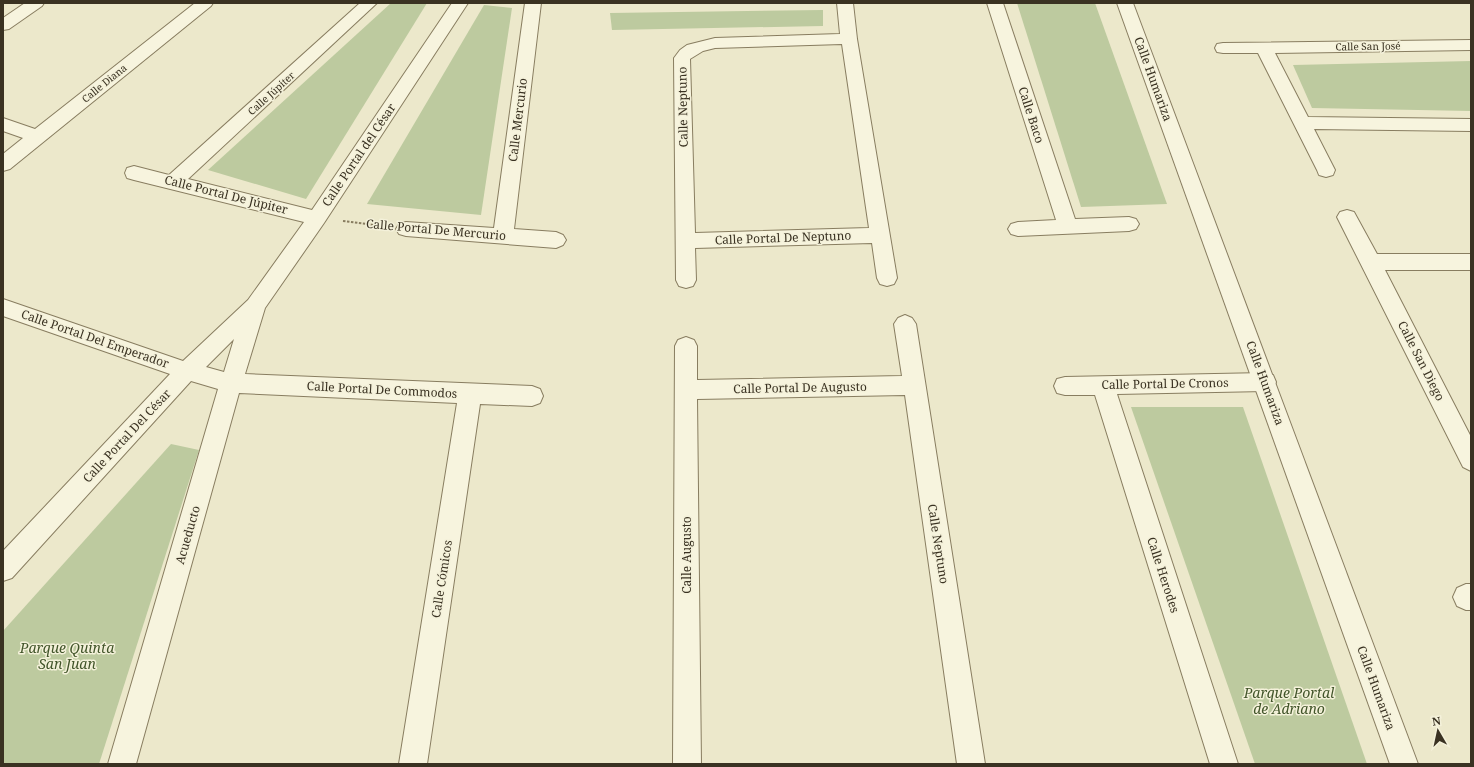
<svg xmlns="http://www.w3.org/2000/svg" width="1474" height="767" font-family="'Noto Serif',serif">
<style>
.green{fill:#bdca9f}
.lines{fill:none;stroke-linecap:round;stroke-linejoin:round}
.minor-casing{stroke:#887d60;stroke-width:2}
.tertiary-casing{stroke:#887d60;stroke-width:2}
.path{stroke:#887d60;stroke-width:2;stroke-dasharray:2.5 1.5;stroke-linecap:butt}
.minor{fill:#f7f4de;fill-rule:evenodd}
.tertiary{fill:#f7f4de;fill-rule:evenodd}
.labels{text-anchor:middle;stroke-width:3;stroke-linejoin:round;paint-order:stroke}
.far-street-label{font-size:10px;fill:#3a3222;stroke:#f4f1da}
.street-label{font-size:12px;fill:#3a3222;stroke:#f4f1da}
.near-park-label{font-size:14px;font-style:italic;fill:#42552a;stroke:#f4f1da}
</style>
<rect width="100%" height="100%" fill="#ece8cb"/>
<!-- green -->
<g class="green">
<polygon points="391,3 427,3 306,199 208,170"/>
<polygon points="1017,3 1095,3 1167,204 1081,207"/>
<polygon points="484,5 512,8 481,215 367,204"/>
<polygon points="823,10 823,26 612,30 610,13"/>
<polygon points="1471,61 1471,111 1312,108 1293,65"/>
<polygon points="1131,407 1243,407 1367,764 1255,764"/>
<polygon points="171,444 199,450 99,764 3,764 3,631"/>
</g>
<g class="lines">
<!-- minor casing -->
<g class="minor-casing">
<g id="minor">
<polygon points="25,3 44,3 42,6 9,29 3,30 3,18"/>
<polygon points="195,3 213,3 211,6 10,169 3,171 3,154 23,138 3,131 3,118 35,129"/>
<path d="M 360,3 L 377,3 L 188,179 L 312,210 L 452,3 L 468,3 L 324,223 L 265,308 L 245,374 L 532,386 L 540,389 L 543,396 L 540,403 L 532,406 L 480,404 L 427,764 L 399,764 L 457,403 L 239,393 L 136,764 L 108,764 L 218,389 L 191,381 L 12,578 L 3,581 L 3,551 L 170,374 L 3,316 L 3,299 L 183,361 L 248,300 L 304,222 L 134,180 L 127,178 L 125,173 L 127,168 L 134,166 L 169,175 ZM 234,339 L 224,372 L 206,367 Z"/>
<polygon points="525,3 541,3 514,229 556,232 563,235 566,240 563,245 556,248 406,236 399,234 396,229 399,224 406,222 494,228"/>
<path d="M 837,3 L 853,3 L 857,39 L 897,278 L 894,284 L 887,286 L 880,284 L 877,278 L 872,243 L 695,248 L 696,280 L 693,286 L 686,288 L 679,286 L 676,280 L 674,58 L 680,50 L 687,45 L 715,38 L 840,34 ZM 842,44 L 869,228 L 695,233 L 690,59 L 703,51 L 715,48 Z"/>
<polygon points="987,3 1003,3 1075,219 1129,217 1136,219 1139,224 1136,229 1129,231 1018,236 1011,234 1008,229 1011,224 1018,222 1056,220"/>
<polygon points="1471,40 1471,50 1275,53 1308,117 1471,119 1471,131 1314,129 1335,170 1333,175 1326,177 1319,175 1317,170 1258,53 1223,53 1217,52 1215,48 1217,44 1223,43"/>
<polygon points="1347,210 1354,212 1377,254 1471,254 1471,270 1385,270 1471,437 1471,471 1463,467 1337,217 1340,212"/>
<polygon points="905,315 912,318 916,324 985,764 957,764 905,395 697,399 701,764 673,764 675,346 678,340 686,337 694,340 697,346 697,380 902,376 894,324 898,318"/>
<polygon points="1265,373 1273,375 1276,382 1273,389 1265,391 1117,394 1238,764 1210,764 1095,395 1065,395 1057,393 1054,386 1057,379 1065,377"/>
<polygon points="1466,584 1471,584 1471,610 1466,610 1457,606 1453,597 1457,588"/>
</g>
</g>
<!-- tertiary casing -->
<g class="tertiary-casing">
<polygon id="tertiary" points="1117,3 1133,3 1418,764 1390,764"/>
</g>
<!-- path -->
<polyline class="path" points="343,221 382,226"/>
<!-- minor -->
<use href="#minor" class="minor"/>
<!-- tertiary -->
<use href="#tertiary" class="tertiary"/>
</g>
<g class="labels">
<!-- far-street labels -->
<g class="far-street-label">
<text transform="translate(1368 46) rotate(-1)" y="4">Calle San José</text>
<text transform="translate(104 83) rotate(-39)" y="4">Calle Diana</text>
<text transform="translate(271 93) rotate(-42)" y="4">Calle Júpiter</text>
</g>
<!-- street labels -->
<g class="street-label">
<text transform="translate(1153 79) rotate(70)" y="4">Calle Humariza</text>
<text transform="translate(683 107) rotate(-91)" y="4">Calle Neptuno</text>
<text transform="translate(1031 115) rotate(72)" y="4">Calle Baco</text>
<text transform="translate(518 120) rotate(-83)" y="4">Calle Mercurio</text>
<text transform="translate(359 155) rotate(-56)" y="4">Calle Portal del César</text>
<text transform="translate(226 195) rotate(14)" y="4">Calle Portal De Júpiter</text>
<text transform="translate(436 230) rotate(5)" y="4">Calle Portal De Mercurio</text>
<text transform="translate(783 238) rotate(-2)" y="4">Calle Portal De Neptuno</text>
<text transform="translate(95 339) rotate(19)" y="4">Calle Portal Del Emperador</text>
<text transform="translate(1421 361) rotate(63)" y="4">Calle San Diego</text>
<text transform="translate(1265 383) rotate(70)" y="4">Calle Humariza</text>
<text transform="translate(1165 384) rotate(-1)" y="4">Calle Portal De Cronos</text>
<text transform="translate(800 388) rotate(-1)" y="4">Calle Portal De Augusto</text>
<text transform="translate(382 390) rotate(3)" y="4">Calle Portal De Commodos</text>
<text transform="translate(127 436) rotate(-47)" y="4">Calle Portal Del César</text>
<text transform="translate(188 535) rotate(-74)" y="4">Acueducto</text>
<text transform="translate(938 544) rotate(81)" y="4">Calle Neptuno</text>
<text transform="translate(687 555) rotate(-90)" y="4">Calle Augusto</text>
<text transform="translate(1163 575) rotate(72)" y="4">Calle Herodes</text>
<text transform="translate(442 579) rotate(-81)" y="4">Calle Cómicos</text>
<text transform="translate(1376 688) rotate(70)" y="4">Calle Humariza</text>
</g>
<!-- near-park labels -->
<g class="near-park-label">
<text x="67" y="653">Parque Quinta<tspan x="67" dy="16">San Juan</tspan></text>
<text x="1289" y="698">Parque Portal<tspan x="1289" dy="16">de Adriano</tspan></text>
</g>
</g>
<!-- border -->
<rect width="1474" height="767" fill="none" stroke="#3a3222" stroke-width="8"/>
<!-- north arrow -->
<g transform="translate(1438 731) rotate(351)" stroke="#f4f1da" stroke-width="3" paint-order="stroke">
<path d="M0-3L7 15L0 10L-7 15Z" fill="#3a3222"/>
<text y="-6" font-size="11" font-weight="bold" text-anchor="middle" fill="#3a3222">N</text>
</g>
</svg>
